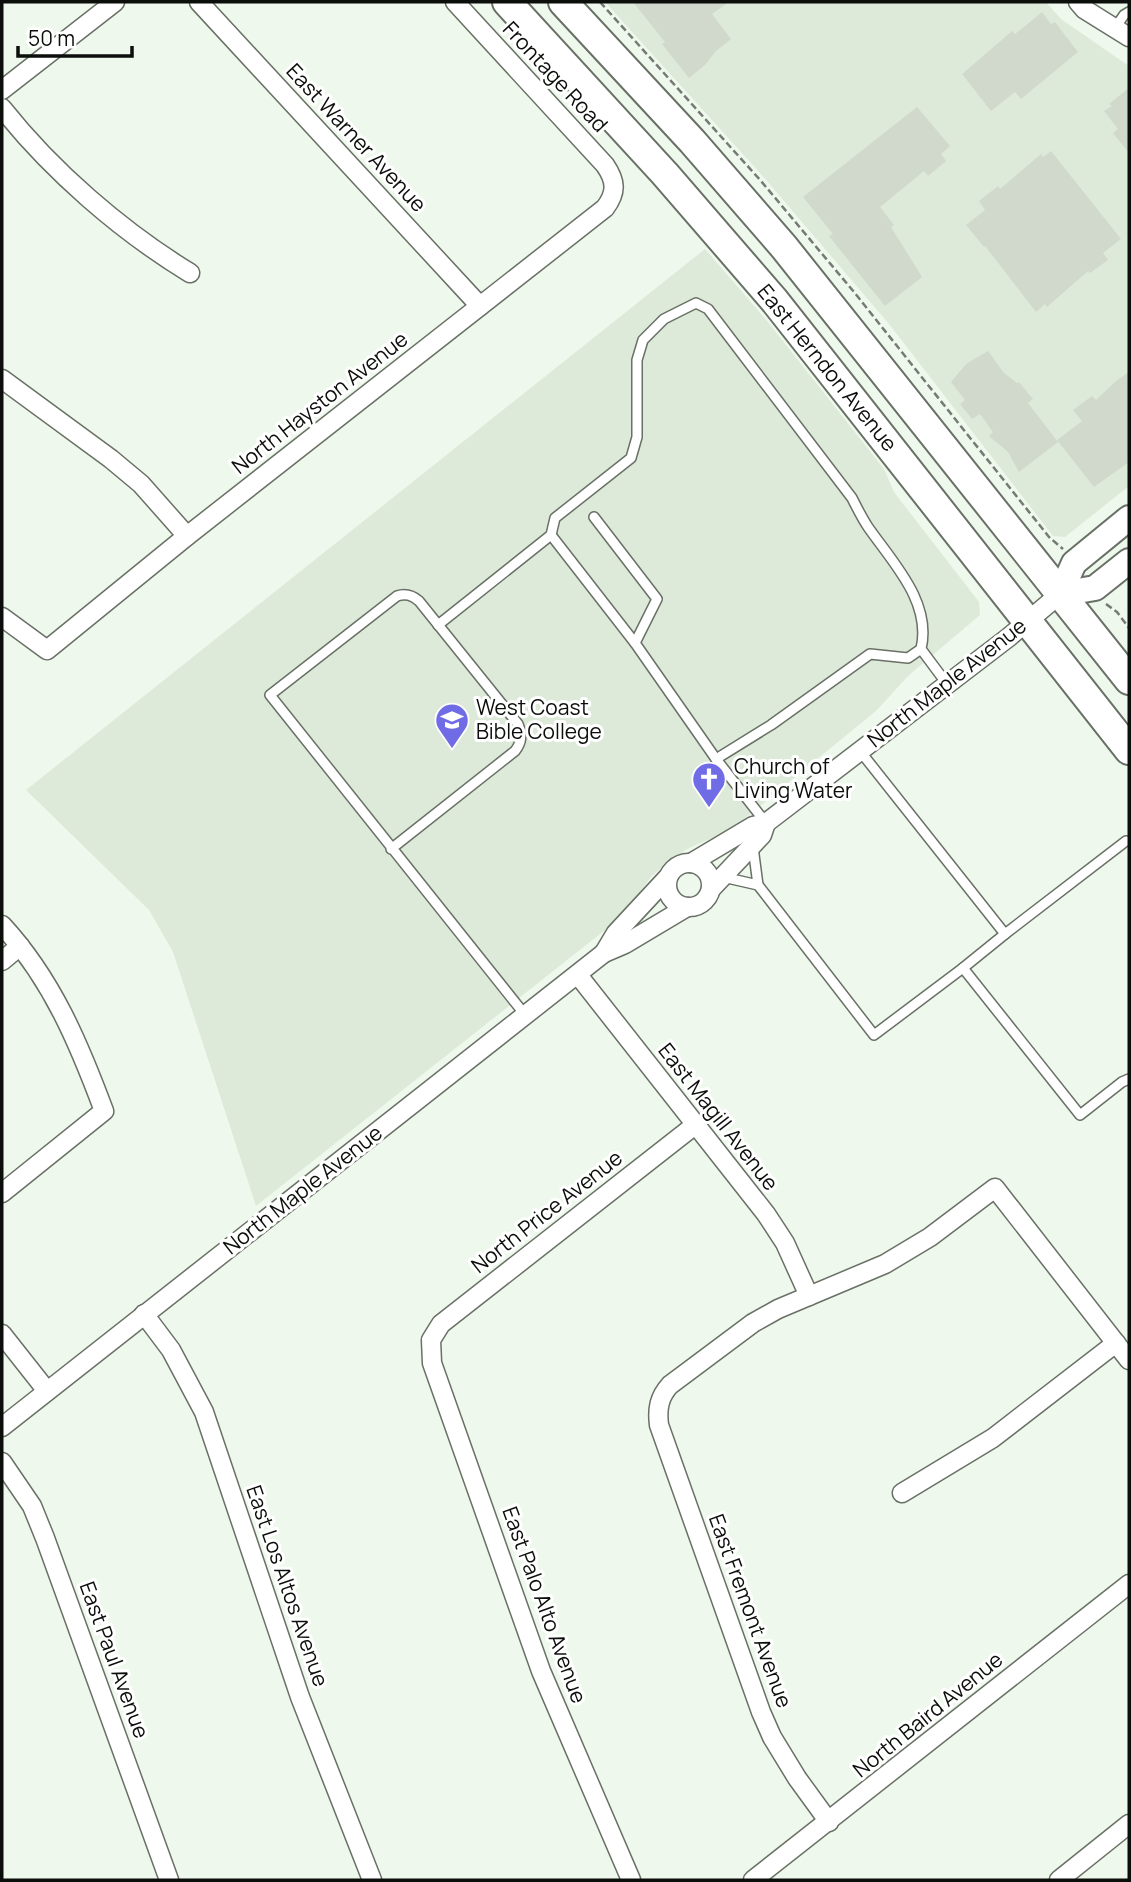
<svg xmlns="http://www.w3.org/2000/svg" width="1131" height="1882" font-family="Manrope,sans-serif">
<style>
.built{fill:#deead9}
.building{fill:#d1d9cd}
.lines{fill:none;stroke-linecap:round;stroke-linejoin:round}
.lane-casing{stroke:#697066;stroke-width:12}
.street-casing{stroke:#697066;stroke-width:21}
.secondary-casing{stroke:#697066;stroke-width:28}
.primary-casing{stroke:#697066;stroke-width:32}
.path{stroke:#757b74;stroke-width:2.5;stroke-dasharray:7 3.5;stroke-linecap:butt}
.lane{stroke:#fff;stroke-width:9}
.street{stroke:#fff;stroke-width:18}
.secondary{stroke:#fff;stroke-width:24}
.primary{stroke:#fff;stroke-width:28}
.labels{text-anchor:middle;stroke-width:6;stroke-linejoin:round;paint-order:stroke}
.street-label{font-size:21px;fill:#0b0e0a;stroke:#fff}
.poi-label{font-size:21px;fill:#0b0e0a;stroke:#fff;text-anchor:start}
</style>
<rect width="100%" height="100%" fill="#eff8ec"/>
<!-- built -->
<g class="built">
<polygon points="605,2 1046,2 1061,19 1129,66 1129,486 1065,537 1053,536 889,324 760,173"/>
<polygon points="705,249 768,322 884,469 894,492 979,602 980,615 908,676 877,710 743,820 723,833 687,849 667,862 651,877 629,907 614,923 256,1206 173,952 149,910 26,790"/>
</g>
<!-- building -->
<g class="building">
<polygon points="633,2 729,2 712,14 731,39 716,51 705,65 689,78 662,44 665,42"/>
<polygon points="1042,12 1051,24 1055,22 1078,52 1021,99 1015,92 991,111 962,74 1012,31 1015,34"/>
<polygon points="1129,88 1129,153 1113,133 1118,129 1104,111 1112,106 1109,104"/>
<polygon points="917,107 950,146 941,154 946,161 928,176 924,171 880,207 894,225 891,227 922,277 885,306 829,236 833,234 803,197"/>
<polygon points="1051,151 1121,239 1103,253 1108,260 1090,273 1088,271 1047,307 1045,304 1036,312 985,246 984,247 966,225 985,210 979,201 998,186 1000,189 1041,154 1043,157"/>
<polygon points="988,351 1004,373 1017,383 1019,382 1033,399 1028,403 1058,442 1019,472 1008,452 989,436 993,432 980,414 972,419 960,404 965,400 951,382 966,364"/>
<polygon points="1129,372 1129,462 1094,487 1057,440 1082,421 1073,410 1092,396 1096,400 1116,381"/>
</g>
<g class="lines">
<!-- lane casing -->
<g class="lane-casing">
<g id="lane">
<polyline points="1115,28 1124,15 1129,12"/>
<polyline points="594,517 657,599 635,643"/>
<polyline points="551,535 635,643 716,759 766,823"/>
<path d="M 438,625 L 551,535 L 555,518 L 631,458 L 637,437 L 637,360 L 643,340 L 664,319 L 696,303 L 708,309 L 852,498 C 857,508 862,518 868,527 C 893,563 932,602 921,649 L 947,684"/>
<polyline points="860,751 1005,934 1126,841"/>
<polyline points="716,759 771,725 870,654 908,658 921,649"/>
<path d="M 391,849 L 515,751 C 522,742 522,735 518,724 L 419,601 C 412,595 406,593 397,596 L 270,695 L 526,1016"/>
<polyline points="723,877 758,885 753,847"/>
<polyline points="758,885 874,1035 963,968 1080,1115 1122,1082 1129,1079"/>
<polyline points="963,968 1005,934"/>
</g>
</g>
<!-- street casing -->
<g class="street-casing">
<g id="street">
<polyline points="199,2 480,306"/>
<polyline points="1078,2 1084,9 1129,37"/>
<polyline points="2,90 115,2"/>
<path d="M 2,108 C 52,171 121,231 190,273"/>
<polyline points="2,379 111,459 141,484 187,536"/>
<path d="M 2,617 L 47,650 L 187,536 L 605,208 C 617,192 616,181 605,165 L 455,2"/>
<polyline points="691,863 753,826 766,823 1009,637 1060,594"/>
<circle cx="689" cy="885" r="22"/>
<polyline points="711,889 762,835 766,823"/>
<path d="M 2,925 C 52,979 79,1044 104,1111 L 2,1193"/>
<polyline points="604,953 616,933 668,877"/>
<polyline points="2,961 20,946"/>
<polyline points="578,975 766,1214 785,1243 809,1296"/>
<polyline points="144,1314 171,1350 204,1412 300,1697 372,1880"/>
<polyline points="2,1334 47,1391"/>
<polyline points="2,1427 604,953 625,944 687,907"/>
<polyline points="2,1462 32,1506 45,1538 169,1880"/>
<polyline points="902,1493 993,1438 1116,1343"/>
<path d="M 829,1822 L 797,1778 L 772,1737 L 761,1712 L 659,1425 C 657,1409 659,1397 670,1385 L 753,1323 L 778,1309 L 885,1264 L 930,1237 L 995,1188 L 1129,1360"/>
<polyline points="631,1880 541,1671 432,1363 431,1340 441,1324 695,1125"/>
<polyline points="753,1880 1129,1584"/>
<polyline points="1059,1880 1129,1824"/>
</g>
</g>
<!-- secondary casing -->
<g class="secondary-casing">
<g id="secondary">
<polyline points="1060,594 1074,563 1129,518"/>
<polyline points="1060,594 1095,588 1129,561"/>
</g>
</g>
<!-- primary casing -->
<g class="primary-casing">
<g id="primary">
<polyline points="507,2 665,174 774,300 1129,750"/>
<polyline points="563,2 692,141 784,247 1129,680"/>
</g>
</g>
<!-- path -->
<g class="path">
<polyline points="600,2 761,181 854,292 1049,537 1063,549"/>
<polyline points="1106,604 1117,612 1129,628"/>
</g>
<!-- lane -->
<use href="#lane" class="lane"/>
<!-- street -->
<use href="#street" class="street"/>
<!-- secondary -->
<use href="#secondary" class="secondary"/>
<!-- primary -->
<use href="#primary" class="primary"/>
</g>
<!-- icons -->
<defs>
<g id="school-pin" transform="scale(1.75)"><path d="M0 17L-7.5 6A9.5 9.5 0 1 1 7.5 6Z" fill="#706ce6" stroke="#fff"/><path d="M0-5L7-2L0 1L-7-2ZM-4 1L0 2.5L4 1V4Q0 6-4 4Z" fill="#fff"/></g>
<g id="church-pin" transform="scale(1.75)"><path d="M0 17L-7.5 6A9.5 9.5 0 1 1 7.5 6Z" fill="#706ce6" stroke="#fff"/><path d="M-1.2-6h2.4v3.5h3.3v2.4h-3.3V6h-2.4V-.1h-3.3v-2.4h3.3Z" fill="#fff"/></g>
</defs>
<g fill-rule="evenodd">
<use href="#school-pin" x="452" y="720"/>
<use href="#church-pin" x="709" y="779"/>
</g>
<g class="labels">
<!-- street labels -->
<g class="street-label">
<text transform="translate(555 77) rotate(47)" y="7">Frontage Road</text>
<text transform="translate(356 138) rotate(47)" y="7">East Warner Avenue</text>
<text transform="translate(827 368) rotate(51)" y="7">East Herndon Avenue</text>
<text transform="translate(320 403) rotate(-38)" y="7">North Hayston Avenue</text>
<text transform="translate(947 683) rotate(-38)" y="7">North Maple Avenue</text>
<text transform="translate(718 1117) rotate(52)" y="7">East Magill Avenue</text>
<text transform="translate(303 1190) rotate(-38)" y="7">North Maple Avenue</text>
<text transform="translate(547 1212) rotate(-38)" y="7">North Price Avenue</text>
<text transform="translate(287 1586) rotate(71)" y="7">East Los Altos Avenue</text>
<text transform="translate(544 1605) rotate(70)" y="7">East Palo Alto Avenue</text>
<text transform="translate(750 1611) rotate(70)" y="7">East Fremont Avenue</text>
<text transform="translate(114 1660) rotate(70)" y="7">East Paul Avenue</text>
<text transform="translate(928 1715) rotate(-39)" y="7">North Baird Avenue</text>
</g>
<!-- poi labels -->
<g class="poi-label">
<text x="476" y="715">West Coast<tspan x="476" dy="24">Bible College</tspan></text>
<text x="734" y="774">Church of<tspan x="734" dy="24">Living Water</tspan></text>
</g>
</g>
<!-- border -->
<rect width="1131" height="1882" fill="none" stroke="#0b0e0a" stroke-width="7"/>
<!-- scale -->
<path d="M18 46v10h114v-10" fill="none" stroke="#0b0e0a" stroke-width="3.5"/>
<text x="28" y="46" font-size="21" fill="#0b0e0a" stroke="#ffffff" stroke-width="5" paint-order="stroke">50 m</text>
</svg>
